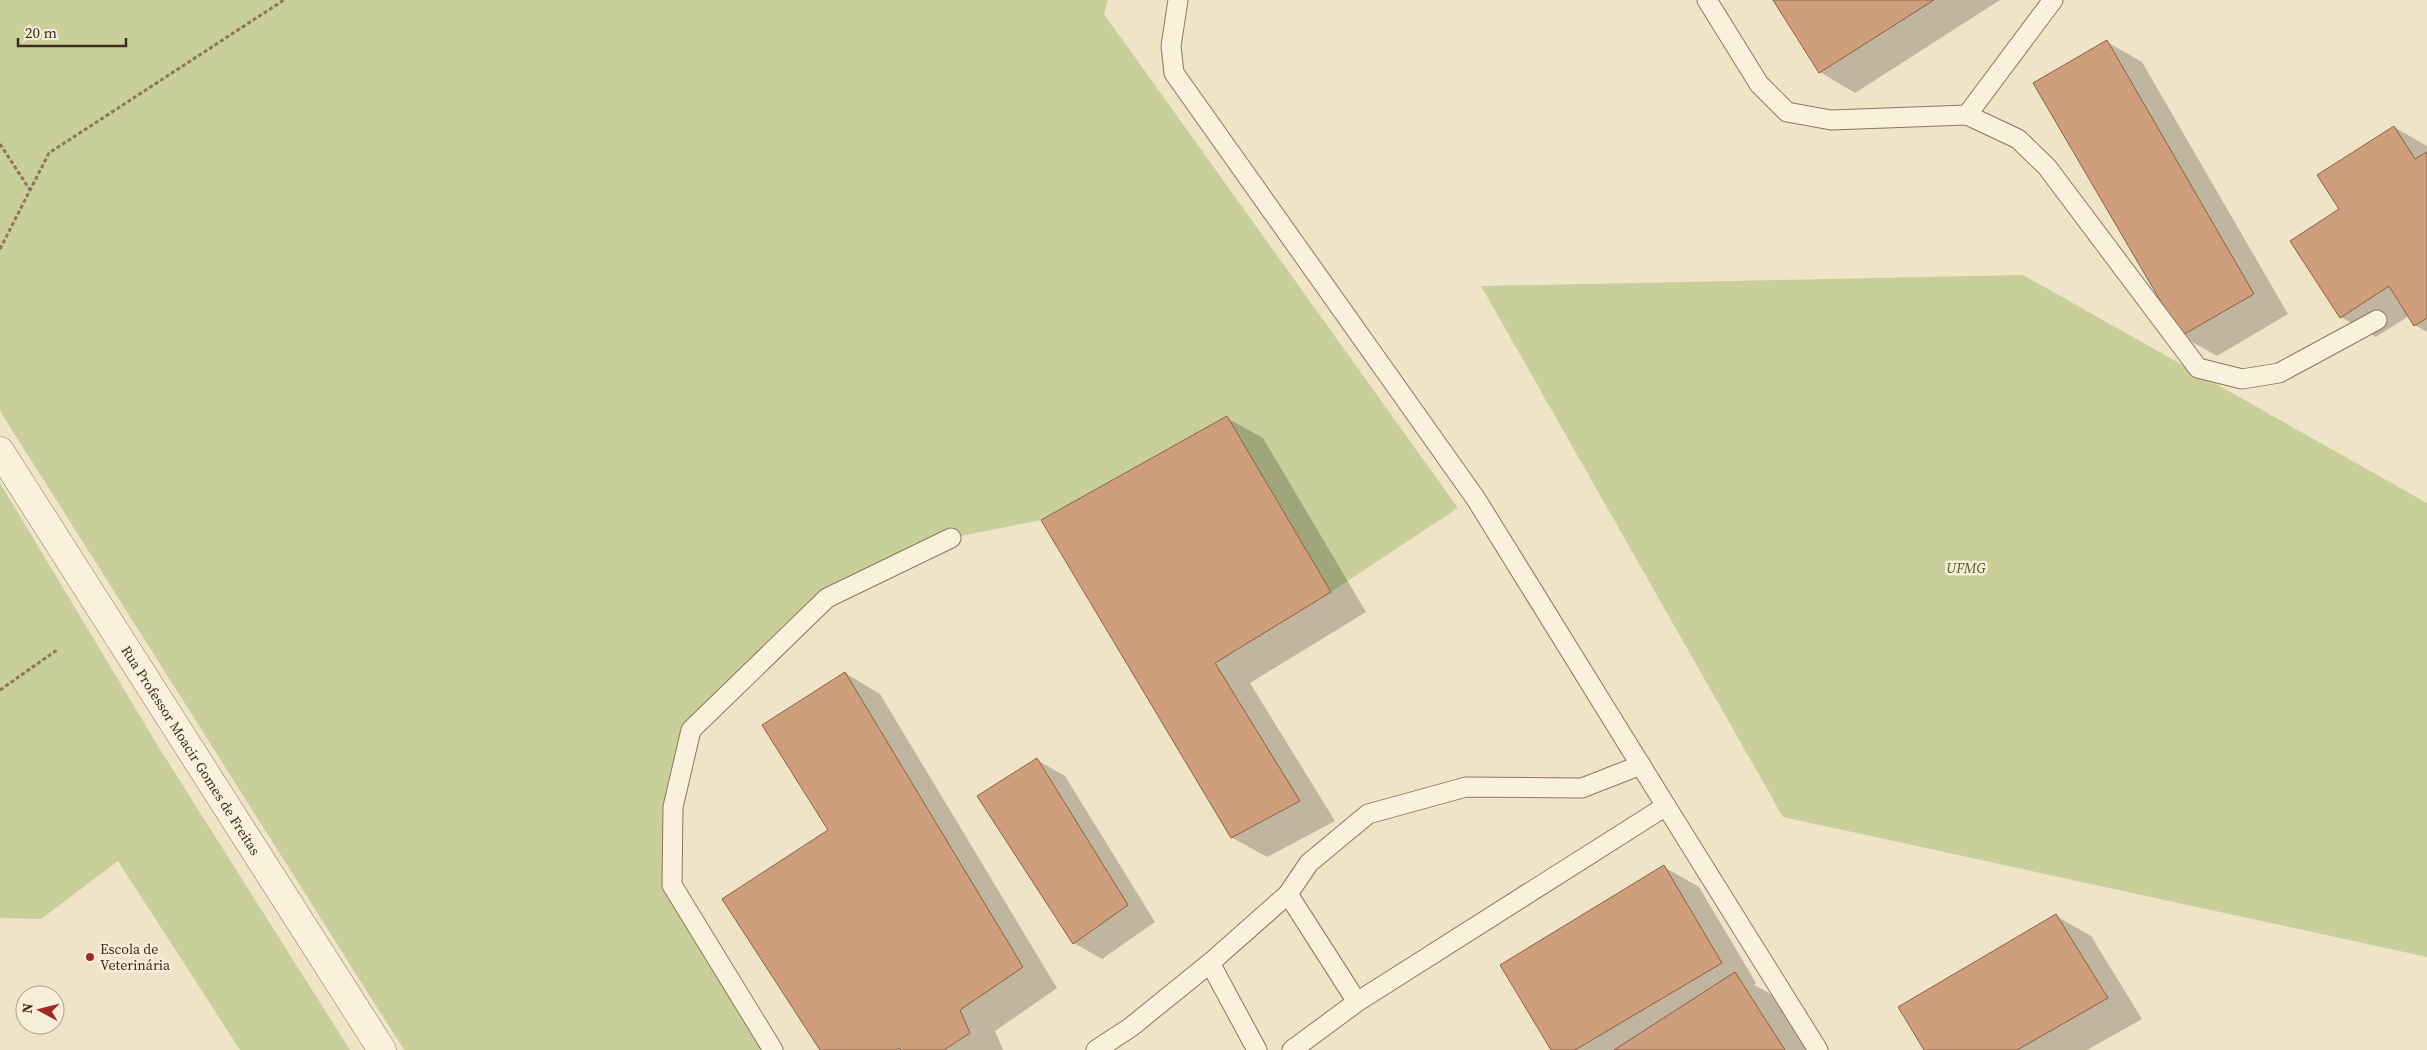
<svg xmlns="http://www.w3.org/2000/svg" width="2427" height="1050" font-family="'Source Serif 4',serif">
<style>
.green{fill:#c9cf9b}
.shadow{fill:#0003}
.building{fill:#cf9f7d;stroke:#8d5f41}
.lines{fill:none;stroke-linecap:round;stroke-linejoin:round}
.service-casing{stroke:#8d765c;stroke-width:21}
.minor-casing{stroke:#8d765c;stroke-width:29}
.path{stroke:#8d765c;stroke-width:3;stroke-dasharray:4 2.5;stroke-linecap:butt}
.service{stroke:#faf1dc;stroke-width:19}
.minor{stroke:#faf1dc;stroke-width:28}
.poi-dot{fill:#9e2a2b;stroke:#f7eed8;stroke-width:2}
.labels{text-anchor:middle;stroke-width:5;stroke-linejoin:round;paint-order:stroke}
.park-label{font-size:14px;font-style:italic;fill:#4d5a26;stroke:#f7eed8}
.street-label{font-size:14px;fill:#3d2e20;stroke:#f7eed8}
.poi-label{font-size:14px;fill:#3d2e20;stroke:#f7eed8;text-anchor:start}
</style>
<rect width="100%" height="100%" fill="#f0e4c8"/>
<!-- green -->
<g class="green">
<polygon points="0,0 1108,0 1104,14 1458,508 1331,592 1227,416 1041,520 951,538 827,598 691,730 672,885 773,1050 404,1050 0,411"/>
<polygon points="2023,275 2427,503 2427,957 1783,817 1481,286"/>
<polygon points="0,483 158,746 350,1050 240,1050 118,861 41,919 0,918"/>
</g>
<!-- shadow -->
<g class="shadow">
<polygon points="1774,0 2000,0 1855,93 1820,72"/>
<polygon points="2107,42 2142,62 2288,314 2217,356 2182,336"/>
<polygon points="2394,127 2427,146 2427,332 2415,325 2409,316 2376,337 2341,317 2340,210"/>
<polygon points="1227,418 1263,438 1366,612 1250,683 1335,821 1267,857 1231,837 1043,521"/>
<polygon points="845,673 880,694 1057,988 995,1031 1003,1050 821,1050 829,831"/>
<polygon points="1037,760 1065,776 1155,922 1102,959 1074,943"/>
<polygon points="1664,867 1699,887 1756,983 1754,985 1771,994 1806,1050 1553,1050"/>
<polygon points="2056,916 2091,936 2142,1019 2087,1050 1925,1050"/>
</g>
<!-- building -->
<g class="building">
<polygon points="1773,0 1934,0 1819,73"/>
<polygon points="2107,40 2254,294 2181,336 2033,83"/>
<polygon points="2394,126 2415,159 2427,152 2427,318 2414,326 2389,286 2340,318 2290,241 2339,209 2317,175"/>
<polygon points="1227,416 1331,592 1215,663 1300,801 1231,838 1041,520"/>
<polygon points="845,672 1023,967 960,1010 970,1033 944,1050 901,1050 899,1048 896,1050 820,1050 722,899 828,830 762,725"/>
<polygon points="1037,758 1128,905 1073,944 977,796"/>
<polygon points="1664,865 1722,963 1575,1050 1551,1050 1500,965"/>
<polygon points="2056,914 2108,998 2017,1050 1924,1050 1898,1007"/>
<polygon points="1735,972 1785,1050 1614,1050"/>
</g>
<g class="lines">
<!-- service casing -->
<g class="service-casing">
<g id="service">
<polyline points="1178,0 1171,46 1174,73 1476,499 1666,806 1357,1002 1292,1050"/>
<polyline points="1707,0 1759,84 1787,112 1831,120 1967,115 2018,139 2047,167 2198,368 2242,379 2279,373 2377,320"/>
<polyline points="1967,115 2053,0"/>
<polyline points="1666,806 1818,1050"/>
<polyline points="1357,1002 1288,894 1309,863 1368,814 1466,787 1582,788 1641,765"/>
<polyline points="773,1050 672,885 673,807 691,730 827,598 951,538"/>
<polyline points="1096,1050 1131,1027 1210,963"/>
<polyline points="1257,1050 1210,963 1288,894"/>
</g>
</g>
<!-- minor casing -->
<g class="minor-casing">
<g id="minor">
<path id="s1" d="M 0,451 L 382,1050"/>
</g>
</g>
<!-- path -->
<g class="path">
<polyline points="0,144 30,190"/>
<polyline points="0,249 49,153 284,0"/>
<polyline points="0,690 57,650"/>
</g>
<!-- service -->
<use href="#service" class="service"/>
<!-- minor -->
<use href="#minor" class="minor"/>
</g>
<!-- markers -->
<circle class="poi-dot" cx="90" cy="957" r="5"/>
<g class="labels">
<!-- park labels -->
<g class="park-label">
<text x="1966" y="573">UFMG</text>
</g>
<!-- street labels -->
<g class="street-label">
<text dy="5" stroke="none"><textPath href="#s1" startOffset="355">Rua Professor Moacir Gomes de Freitas</textPath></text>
</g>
<!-- poi labels -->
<g class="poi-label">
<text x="100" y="954">Escola de<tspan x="100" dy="16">Veterinária</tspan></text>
</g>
</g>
<!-- north arrow -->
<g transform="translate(40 1010) rotate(277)"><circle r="24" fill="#f7eed8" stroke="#ada18e"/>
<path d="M0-4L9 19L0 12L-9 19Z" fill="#9e2a2b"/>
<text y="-8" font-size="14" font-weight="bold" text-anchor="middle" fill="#3d2e20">N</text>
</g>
<!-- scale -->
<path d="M18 38v8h108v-8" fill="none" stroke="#3d2e20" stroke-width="2.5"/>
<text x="25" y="38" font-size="15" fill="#3d2e20" stroke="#f7eed8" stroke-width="4" paint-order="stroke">20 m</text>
</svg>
